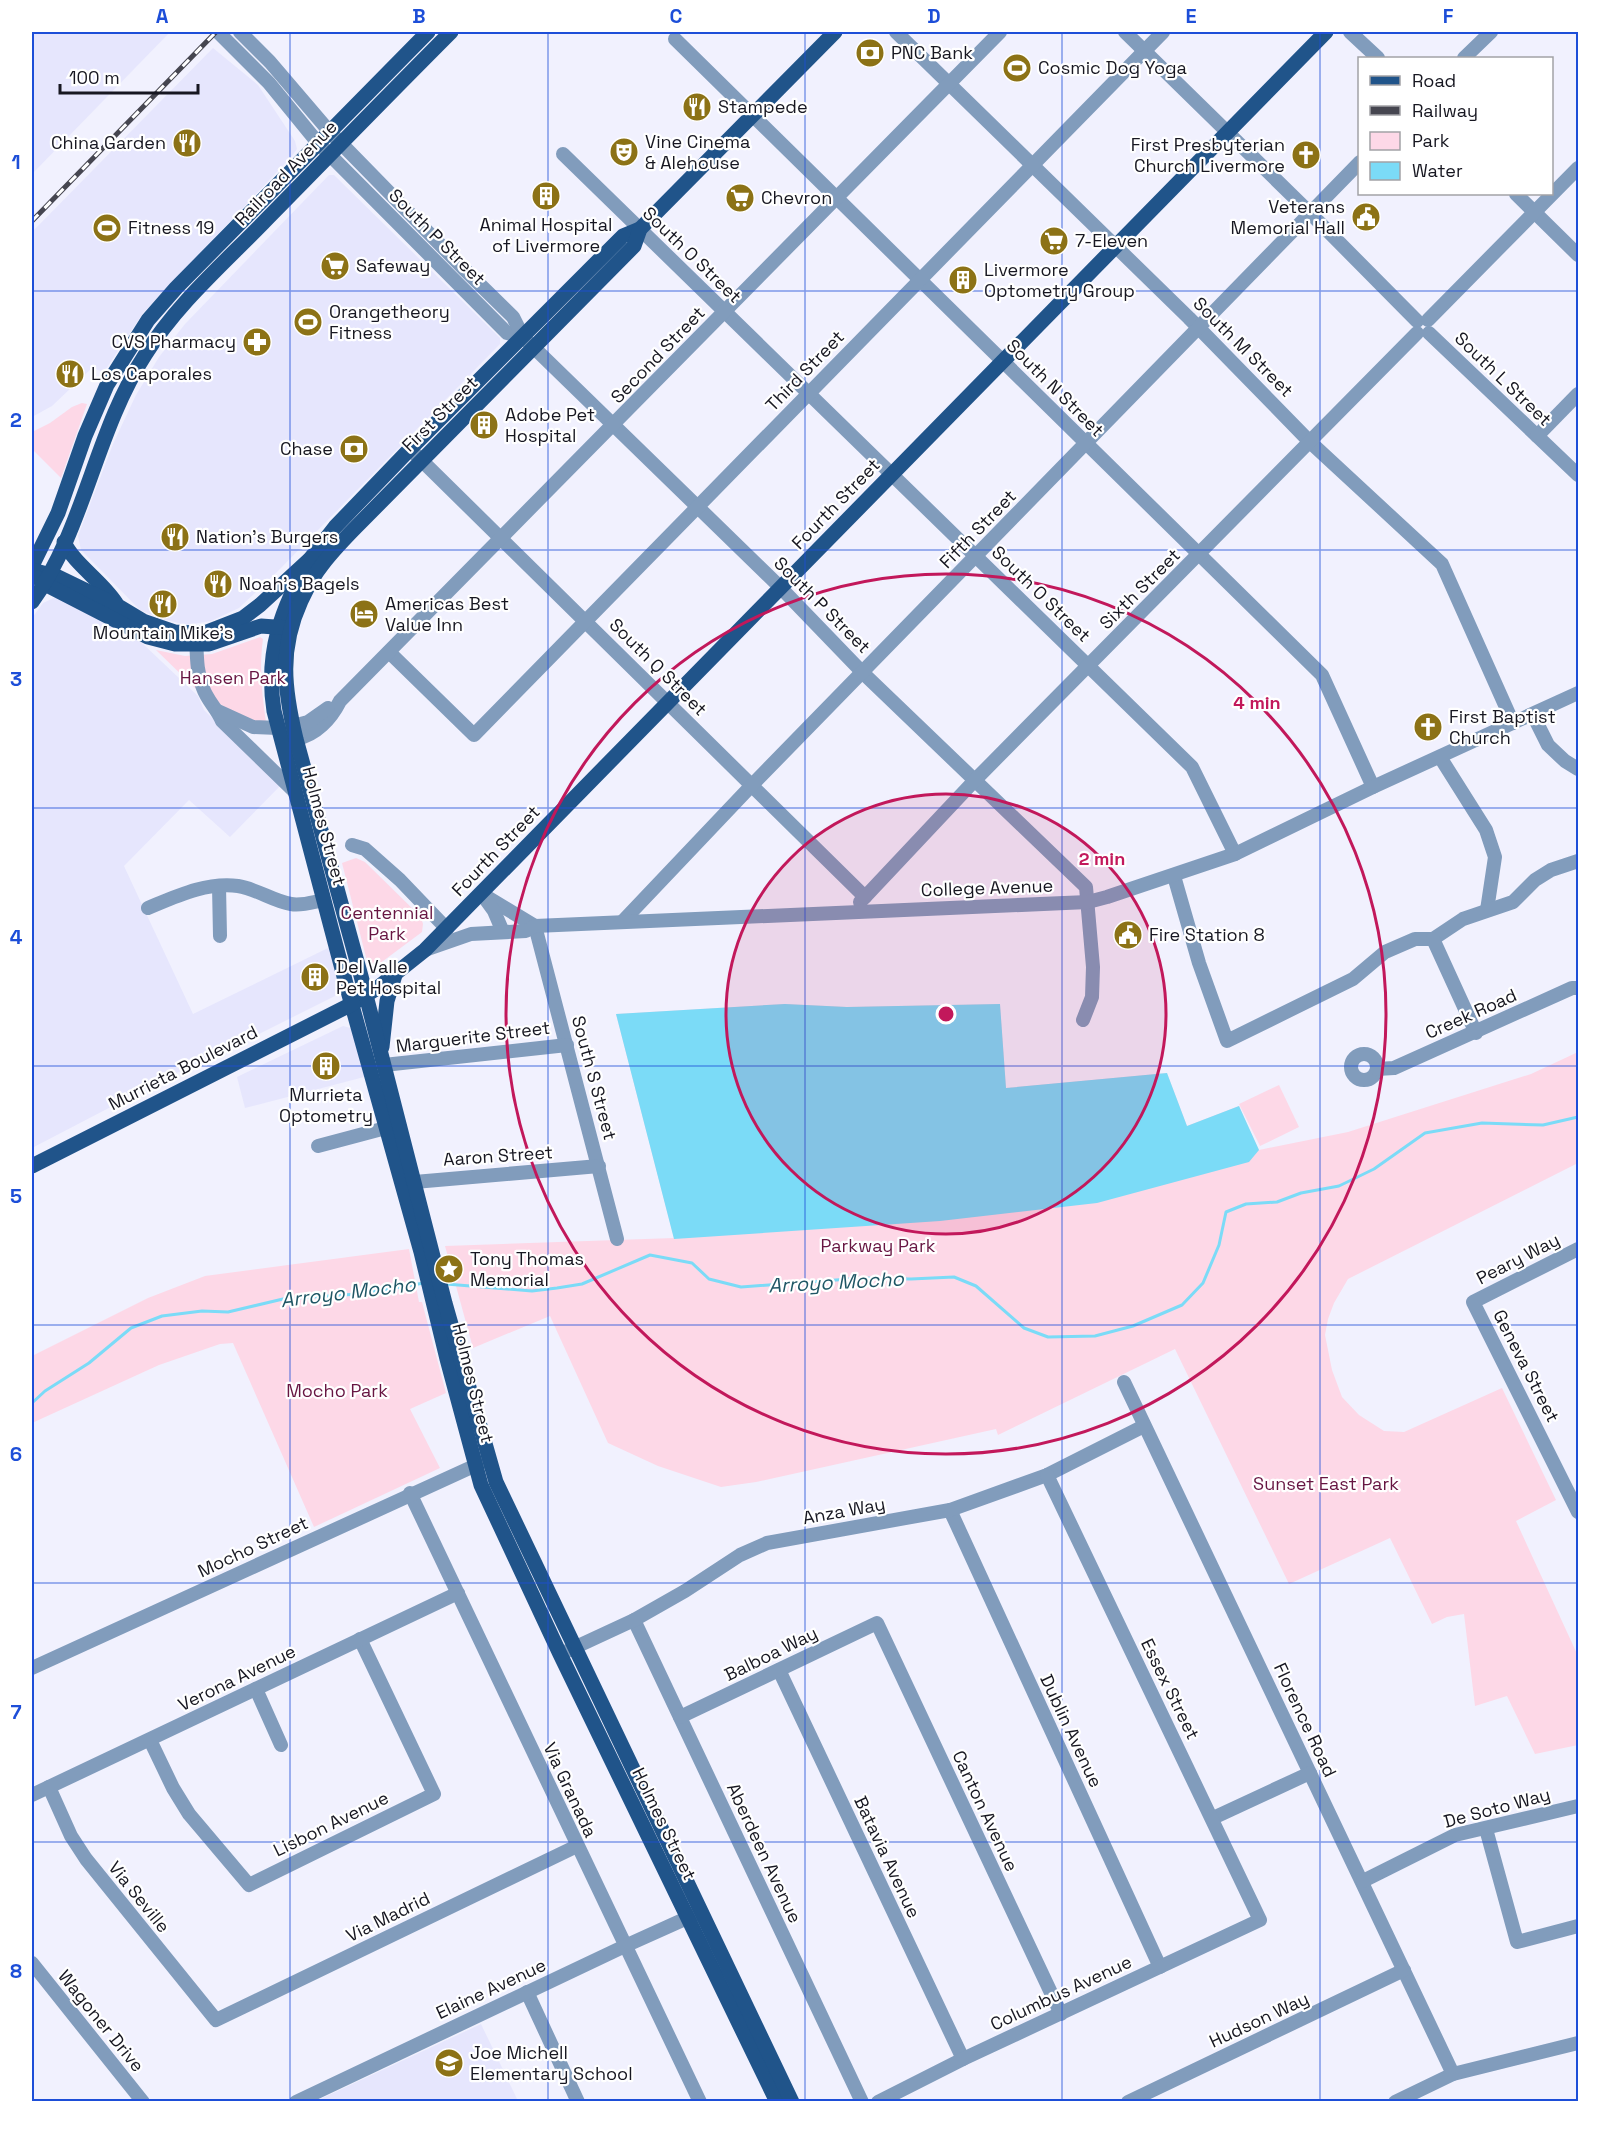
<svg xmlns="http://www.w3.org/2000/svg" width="1610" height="2133" font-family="'Space Grotesk',sans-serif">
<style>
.built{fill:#e6e6fd}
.green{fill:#fdd8e7}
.water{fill:#7bdbf7}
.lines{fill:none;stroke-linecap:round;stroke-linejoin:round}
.stream{stroke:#7bdbf7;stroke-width:3}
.minor{stroke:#819cbc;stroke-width:14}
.major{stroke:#20548a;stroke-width:15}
.rail-casing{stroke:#464650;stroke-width:5}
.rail{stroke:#fff;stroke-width:3;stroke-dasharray:9;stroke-linecap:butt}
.grid{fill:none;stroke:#1d4ed8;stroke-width:1.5;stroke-opacity:0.55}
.ring{fill:none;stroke:#c2185b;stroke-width:3}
.labels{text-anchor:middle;stroke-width:4.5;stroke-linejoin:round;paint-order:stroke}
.poi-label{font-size:18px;fill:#171721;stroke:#fff;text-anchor:start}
.street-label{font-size:18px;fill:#171721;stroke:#fff}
.park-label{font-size:18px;fill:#671542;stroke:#fff}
.water-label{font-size:20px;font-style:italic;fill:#1f5665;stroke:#fff}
.centre{fill:#c2185b;stroke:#fff;stroke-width:3}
.ring-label{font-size:18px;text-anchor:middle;font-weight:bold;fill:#c2185b;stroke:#fff;stroke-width:4.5;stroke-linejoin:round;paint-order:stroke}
.neatline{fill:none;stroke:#1d4ed8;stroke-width:2}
.grid-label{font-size:20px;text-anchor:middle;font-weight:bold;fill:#1d4ed8}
</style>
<rect width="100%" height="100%" fill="#f1f1fe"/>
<!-- built -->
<g class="built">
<polygon points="32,32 170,32 32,174"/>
<polygon points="213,48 258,85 295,141 297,149 292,156 143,313 104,372 92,368 52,406 32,417 32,232"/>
<polygon points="329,175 334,175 500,338 500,344 276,573 239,608 211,621 186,625 159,618 140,610 81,550 78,536 113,444 136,395 159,357 185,324"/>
<polygon points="56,597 131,635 142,643 198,696 204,710 281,785 230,837 189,800 124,866 193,1014 330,947 340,985 335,996 193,1067 176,1073 32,1148 32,618 43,603"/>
<polygon points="343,1026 354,1029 368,1076 245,1108 237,1077"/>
<polygon points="481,2024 518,2101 316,2101"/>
</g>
<!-- green -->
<g class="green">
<polygon points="82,403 87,404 61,478 32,449 32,432 50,423 72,407"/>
<path d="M 260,637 L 263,639 C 259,668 262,694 266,722 L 263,724 L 231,711 L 195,688 L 156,650 L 185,656 L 212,654 Z"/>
<polygon points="356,858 365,862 421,917 423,924 422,932 375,967 368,965 342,863"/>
<polygon points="785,1004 847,1007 1000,1004 1006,1088 1167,1073 1187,1126 1239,1106 1259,1150 1348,1132 1531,1074 1578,1052 1578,1163 1348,1279 1334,1303 1328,1319 1325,1335 1332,1370 1342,1397 1359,1415 1384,1431 1404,1432 1502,1388 1556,1500 1516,1521 1578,1656 1578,1745 1535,1754 1507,1696 1475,1706 1464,1614 1447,1617 1432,1624 1390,1538 1289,1584 1175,1349 998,1435 996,1429 756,1482 721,1487 658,1466 608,1443 550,1316 473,1348 445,1246 674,1238 616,1014"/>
<polygon points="1279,1085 1299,1127 1260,1146 1239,1104"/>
<polygon points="409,1249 419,1302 422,1302 446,1393 410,1409 440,1468 314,1527 233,1343 220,1344 159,1365 32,1423 32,1356 148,1298 205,1276"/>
</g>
<!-- water -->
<polygon class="water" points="785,1004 847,1007 1000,1004 1006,1088 1167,1073 1187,1126 1239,1106 1259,1150 1249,1162 1097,1203 940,1221 674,1239 616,1014"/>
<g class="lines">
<!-- stream -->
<g class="stream">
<polyline points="446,1284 532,1291 557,1288 582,1284 650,1255 692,1263 709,1279 741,1287 863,1278 911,1279 954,1277 976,1286 1024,1328 1048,1337 1095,1336 1133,1326 1182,1305 1203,1283 1219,1245 1226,1212 1246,1204 1277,1202 1301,1193 1339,1186 1374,1169 1425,1133 1482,1123 1543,1125 1578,1117"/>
<polyline points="32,1403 45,1391 89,1363 131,1328 162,1316 202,1311 228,1312 283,1299 358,1294 424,1283"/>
</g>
<!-- minor -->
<g class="minor">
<polyline points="218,32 269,83 318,143 507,333 523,337"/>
<polyline points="240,32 270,62 329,131 464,269 513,317 523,337 781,588 863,673 1086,887 1093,967 1092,997 1083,1020"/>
<polyline points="896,32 1189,318 1309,441 1442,564 1513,723"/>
<polyline points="1125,32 1309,212 1417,321"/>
<polyline points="1350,32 1378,58"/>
<polyline points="675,39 1322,675 1373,787"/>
<polyline points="1464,58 1491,32"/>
<polyline points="563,154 1192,767 1235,854"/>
<polyline points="1516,194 1578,255"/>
<polyline points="1428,320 1578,168"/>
<polyline points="1429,333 1578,475"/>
<polyline points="1537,436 1578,394"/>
<polyline points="410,449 865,897 860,902"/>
<path d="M 196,635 C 197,653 196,671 203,688 C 207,700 217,709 222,721 L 295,792"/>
<polyline points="389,652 474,735 1163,32"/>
<path d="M 218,711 L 253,727 L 278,728 L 296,739 C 316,735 331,719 340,701 L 1000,32"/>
<polyline points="1533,715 1548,745 1565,761 1578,769"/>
<polyline points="293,726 308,722 328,708"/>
<polyline points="1440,757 1486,830 1495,857 1487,910"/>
<polyline points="352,845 365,849 400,880 447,929"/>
<polyline points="1174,876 1199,963 1227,1041 1353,979 1385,952 1415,939 1433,939 1463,919 1513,902 1535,880 1551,870 1578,861"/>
<polyline points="219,886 220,936"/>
<polyline points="482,894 535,926"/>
<polyline points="865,897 976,779 1417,333"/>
<polyline points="486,900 494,911 503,932"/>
<path d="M 148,908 C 177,896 206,882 238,886 C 257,889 273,901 291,904 C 302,906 313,902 324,900"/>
<polyline points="622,922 752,785 1360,162"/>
<polyline points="535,926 617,1239"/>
<polyline points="1433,939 1476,1033"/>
<polyline points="425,950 471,934 526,931 535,926 1088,902 1107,897 1235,854 1373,787 1578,693"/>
<circle cx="1364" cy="1067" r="13"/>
<polyline points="384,1065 567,1045"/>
<polyline points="1377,1069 1394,1068 1572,988 1578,988"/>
<polyline points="318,1146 397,1125"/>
<polyline points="403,1183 599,1166"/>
<polyline points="1578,1249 1473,1302 1578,1512"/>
<polyline points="1124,1382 1453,2074"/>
<polyline points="410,1493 700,2102"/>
<polyline points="950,1510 1160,1967"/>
<polyline points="634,1620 862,2102"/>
<polyline points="565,1652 634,1620 685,1591 740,1555 767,1543 950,1510 1047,1475 1144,1426"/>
<polyline points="32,1668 485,1461"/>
<polyline points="779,1670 963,2059"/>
<polyline points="256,1689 281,1745"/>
<polyline points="680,1717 877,1623 1061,2014"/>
<polyline points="150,1740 173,1788 189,1814 249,1885 434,1794 360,1639"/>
<polyline points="49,1787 71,1836 86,1859 216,2020 577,1846"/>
<polyline points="32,1795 458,1593"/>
<polyline points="1213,1818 1310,1773"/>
<polyline points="1486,1829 1517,1942 1578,1926"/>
<polyline points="1363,1881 1455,1835 1578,1806"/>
<polyline points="32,1963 143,2102"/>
<polyline points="527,1992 578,2102"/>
<polyline points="296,2102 625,1946 696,1914"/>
<polyline points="878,2102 963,2059 1260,1920 1047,1475"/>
<polyline points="1128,2102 1404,1970"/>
<polyline points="1395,2102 1453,2074 1578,2043"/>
</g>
<!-- major -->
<g class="major">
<path d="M 64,542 C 74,564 102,581 116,603"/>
<path d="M 310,559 C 281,608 265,653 274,711 L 346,984 L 421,1252 L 447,1359 L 481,1485 L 560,1654 L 777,2102"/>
<polyline points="32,566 58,513 85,436 107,385 148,320 176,288 428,32"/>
<polyline points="32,570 58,577 118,606 143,621 175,632 195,633 207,632 243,618 260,605 310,559 335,527 410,449 623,236 640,229"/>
<polyline points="38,578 43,583 148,637 175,644 209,644 261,626 288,628"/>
<path d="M 32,602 C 85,528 95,432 145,355 C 176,305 222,265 263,223 C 326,159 388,95 451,32"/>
<polyline points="382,1047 387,1001 395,975"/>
<polyline points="32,1166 352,1004 376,989 425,950 1326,32"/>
<path d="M 792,2102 L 496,1482 L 445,1303 L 361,976 L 296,739 C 284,689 279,649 301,601 C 307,588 313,576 322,565 C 334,549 348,535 362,521 L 634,246 L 640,229 L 835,32"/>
</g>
<!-- rail casing -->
<g class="rail-casing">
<polyline id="rail" points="32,221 216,32"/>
</g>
<!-- rail -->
<use href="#rail" class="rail"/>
</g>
<!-- grid -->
<path class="grid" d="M 290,32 L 290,2102M 548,32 L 548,2102M 805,32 L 805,2102M 1062,32 L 1062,2102M 1320,32 L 1320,2102M 32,291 L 1578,291M 32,550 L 1578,550M 32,808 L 1578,808M 32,1066 L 1578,1066M 32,1325 L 1578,1325M 32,1583 L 1578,1583M 32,1842 L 1578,1842"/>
<!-- distance rings -->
<circle cx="946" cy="1014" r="220" fill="#c2185b" fill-opacity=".12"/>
<g class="ring">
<circle cx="946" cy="1014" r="220"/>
<circle cx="946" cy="1014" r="440"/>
</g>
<!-- icons -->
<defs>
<g id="bank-disc" transform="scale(1.5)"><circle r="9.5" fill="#8c7216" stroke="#fff"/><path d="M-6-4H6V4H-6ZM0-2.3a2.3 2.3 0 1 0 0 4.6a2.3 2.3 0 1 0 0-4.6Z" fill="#fff"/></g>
<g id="stadium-disc" transform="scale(1.5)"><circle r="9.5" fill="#8c7216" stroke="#fff"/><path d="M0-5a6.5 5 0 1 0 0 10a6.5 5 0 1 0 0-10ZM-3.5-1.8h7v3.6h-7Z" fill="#fff"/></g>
<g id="restaurant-disc" transform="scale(1.5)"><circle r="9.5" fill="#8c7216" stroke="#fff"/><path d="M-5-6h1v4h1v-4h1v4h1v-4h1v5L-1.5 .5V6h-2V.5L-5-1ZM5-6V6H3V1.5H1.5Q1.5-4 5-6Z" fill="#fff"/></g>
<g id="theatre-disc" transform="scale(1.5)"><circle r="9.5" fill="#8c7216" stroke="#fff"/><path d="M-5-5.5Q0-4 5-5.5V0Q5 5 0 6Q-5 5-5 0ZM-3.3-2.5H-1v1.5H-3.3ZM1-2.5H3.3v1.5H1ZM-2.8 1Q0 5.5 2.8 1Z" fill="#fff"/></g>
<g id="church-disc" transform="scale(1.5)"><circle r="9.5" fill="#8c7216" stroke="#fff"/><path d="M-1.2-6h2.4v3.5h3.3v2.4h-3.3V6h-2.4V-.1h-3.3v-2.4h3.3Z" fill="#fff"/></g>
<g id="building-disc" transform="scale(1.5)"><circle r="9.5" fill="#8c7216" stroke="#fff"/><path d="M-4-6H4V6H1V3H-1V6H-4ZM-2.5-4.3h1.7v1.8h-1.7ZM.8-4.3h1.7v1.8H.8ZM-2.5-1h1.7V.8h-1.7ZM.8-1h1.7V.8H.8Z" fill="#fff"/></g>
<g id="supermarket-disc" transform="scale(1.5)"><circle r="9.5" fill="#8c7216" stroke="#fff"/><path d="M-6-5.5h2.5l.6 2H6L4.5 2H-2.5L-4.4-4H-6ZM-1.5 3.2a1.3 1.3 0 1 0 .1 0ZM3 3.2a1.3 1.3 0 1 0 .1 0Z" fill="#fff"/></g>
<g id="civic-disc" transform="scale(1.5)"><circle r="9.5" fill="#8c7216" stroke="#fff"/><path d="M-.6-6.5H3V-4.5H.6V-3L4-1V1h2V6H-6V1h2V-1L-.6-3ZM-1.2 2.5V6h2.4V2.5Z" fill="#fff"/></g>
<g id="pharmacy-disc" transform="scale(1.5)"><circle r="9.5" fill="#8c7216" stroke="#fff"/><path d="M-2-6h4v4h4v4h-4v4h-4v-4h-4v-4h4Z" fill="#fff"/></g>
<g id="hotel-disc" transform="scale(1.5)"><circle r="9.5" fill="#8c7216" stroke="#fff"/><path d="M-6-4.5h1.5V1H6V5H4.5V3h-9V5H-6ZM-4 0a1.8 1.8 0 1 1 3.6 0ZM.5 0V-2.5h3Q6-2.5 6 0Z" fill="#fff"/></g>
<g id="sight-disc" transform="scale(1.5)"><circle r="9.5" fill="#8c7216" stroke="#fff"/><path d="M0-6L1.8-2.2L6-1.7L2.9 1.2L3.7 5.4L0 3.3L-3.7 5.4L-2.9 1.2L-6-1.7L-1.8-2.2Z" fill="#fff"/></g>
<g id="school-disc" transform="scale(1.5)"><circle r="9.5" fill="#8c7216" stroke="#fff"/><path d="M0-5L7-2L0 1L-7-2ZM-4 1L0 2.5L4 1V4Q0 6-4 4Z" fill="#fff"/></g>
</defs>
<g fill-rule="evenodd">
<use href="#bank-disc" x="870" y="53"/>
<use href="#stadium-disc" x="1017" y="68"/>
<use href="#restaurant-disc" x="697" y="107"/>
<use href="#restaurant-disc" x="187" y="143"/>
<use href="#theatre-disc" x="624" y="152"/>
<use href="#church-disc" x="1306" y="155"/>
<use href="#building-disc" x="546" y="196"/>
<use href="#supermarket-disc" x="740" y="198"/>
<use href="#civic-disc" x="1366" y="217"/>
<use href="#stadium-disc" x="107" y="228"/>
<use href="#supermarket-disc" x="1054" y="241"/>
<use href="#supermarket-disc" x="335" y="266"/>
<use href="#building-disc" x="963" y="280"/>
<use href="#stadium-disc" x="308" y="322"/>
<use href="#pharmacy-disc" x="257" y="342"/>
<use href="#restaurant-disc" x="70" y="374"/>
<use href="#building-disc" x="484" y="425"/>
<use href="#bank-disc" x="354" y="449"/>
<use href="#restaurant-disc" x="175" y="537"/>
<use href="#restaurant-disc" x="218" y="584"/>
<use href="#restaurant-disc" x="163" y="604"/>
<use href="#hotel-disc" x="364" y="614"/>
<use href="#church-disc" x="1428" y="727"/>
<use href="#civic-disc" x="1128" y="935"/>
<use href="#building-disc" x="315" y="977"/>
<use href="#building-disc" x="326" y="1066"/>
<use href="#sight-disc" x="449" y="1269"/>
<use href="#school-disc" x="449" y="2063"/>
</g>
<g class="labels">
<!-- poi labels -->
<g class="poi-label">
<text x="891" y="59">PNC Bank</text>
<text x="1038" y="74">Cosmic Dog Yoga</text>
<text x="718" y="113">Stampede</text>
<text x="645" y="148">Vine Cinema<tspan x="645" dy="21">&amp; Alehouse</tspan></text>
<text x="166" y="149" text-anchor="end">China Garden</text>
<text x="1285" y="151" text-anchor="end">First Presbyterian<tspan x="1285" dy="21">Church Livermore</tspan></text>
<text x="761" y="204">Chevron</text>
<text x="1345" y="213" text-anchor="end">Veterans<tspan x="1345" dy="21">Memorial Hall</tspan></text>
<text x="546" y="231" text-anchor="middle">Animal Hospital<tspan x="546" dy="21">of Livermore</tspan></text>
<text x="128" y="234">Fitness 19</text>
<text x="1075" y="247">7-Eleven</text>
<text x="356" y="272">Safeway</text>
<text x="984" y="276">Livermore<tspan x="984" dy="21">Optometry Group</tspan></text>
<text x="329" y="318">Orangetheory<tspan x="329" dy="21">Fitness</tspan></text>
<text x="236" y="348" text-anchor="end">CVS Pharmacy</text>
<text x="91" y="380">Los Caporales</text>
<text x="505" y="421">Adobe Pet<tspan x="505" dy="21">Hospital</tspan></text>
<text x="333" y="455" text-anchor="end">Chase</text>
<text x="196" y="543">Nation's Burgers</text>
<text x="239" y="590">Noah's Bagels</text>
<text x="385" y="610">Americas Best<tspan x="385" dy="21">Value Inn</tspan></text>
<text x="163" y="639" text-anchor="middle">Mountain Mike's</text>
<text x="1449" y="723">First Baptist<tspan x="1449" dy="21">Church</tspan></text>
<text x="1149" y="941">Fire Station 8</text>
<text x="336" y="973">Del Valle<tspan x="336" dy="21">Pet Hospital</tspan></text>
<text x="326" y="1101" text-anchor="middle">Murrieta<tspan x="326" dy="21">Optometry</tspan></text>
<text x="470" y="1265">Tony Thomas<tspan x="470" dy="21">Memorial</tspan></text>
<text x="470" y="2059">Joe Michell<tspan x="470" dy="21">Elementary School</tspan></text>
</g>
<!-- street labels -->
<g class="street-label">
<text transform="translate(286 173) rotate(-46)" y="6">Railroad Avenue</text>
<text transform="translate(437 237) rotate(45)" y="6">South P Street</text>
<text transform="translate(692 255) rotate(44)" y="6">South O Street</text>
<text transform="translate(1243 347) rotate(45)" y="6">South M Street</text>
<text transform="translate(658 355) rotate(-46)" y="6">Second Street</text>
<text transform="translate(805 371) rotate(-46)" y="6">Third Street</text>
<text transform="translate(1503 379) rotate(44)" y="6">South L Street</text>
<text transform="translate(1055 388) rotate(45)" y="6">South N Street</text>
<text transform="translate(440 414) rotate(-45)" y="6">First Street</text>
<text transform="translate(836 504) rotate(-46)" y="6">Fourth Street</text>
<text transform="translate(978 529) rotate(-46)" y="6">Fifth Street</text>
<text transform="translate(1140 589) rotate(-45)" y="6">Sixth Street</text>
<text transform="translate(1041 594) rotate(44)" y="6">South O Street</text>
<text transform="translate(822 605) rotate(45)" y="6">South P Street</text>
<text transform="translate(658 667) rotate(45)" y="6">South Q Street</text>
<text transform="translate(324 826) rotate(75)" y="6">Holmes Street</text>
<text transform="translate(496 851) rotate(-46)" y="6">Fourth Street</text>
<text transform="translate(987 888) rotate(-2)" y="6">College Avenue</text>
<text transform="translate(1471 1014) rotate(-24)" y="6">Creek Road</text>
<text transform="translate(473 1037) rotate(-7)" y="6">Marguerite Street</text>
<text transform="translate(183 1068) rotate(-27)" y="6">Murrieta Boulevard</text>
<text transform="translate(594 1078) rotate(75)" y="6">South S Street</text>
<text transform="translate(498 1156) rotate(-4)" y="6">Aaron Street</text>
<text transform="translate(1518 1259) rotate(-27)" y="6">Peary Way</text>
<text transform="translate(1526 1366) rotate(63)" y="6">Geneva Street</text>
<text transform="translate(473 1383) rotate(76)" y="6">Holmes Street</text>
<text transform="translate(844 1511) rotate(-10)" y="6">Anza Way</text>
<text transform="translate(253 1547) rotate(-25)" y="6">Mocho Street</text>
<text transform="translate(771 1654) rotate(-26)" y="6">Balboa Way</text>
<text transform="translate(237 1678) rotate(-26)" y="6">Verona Avenue</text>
<text transform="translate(1170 1689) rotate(64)" y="6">Essex Street</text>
<text transform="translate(1305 1720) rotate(65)" y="6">Florence Road</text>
<text transform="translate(1071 1731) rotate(65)" y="6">Dublin Avenue</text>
<text transform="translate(570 1790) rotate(65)" y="6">Via Granada</text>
<text transform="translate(1497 1808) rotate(-15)" y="6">De Soto Way</text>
<text transform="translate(985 1811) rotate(65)" y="6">Canton Avenue</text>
<text transform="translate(331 1824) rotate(-26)" y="6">Lisbon Avenue</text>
<text transform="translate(664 1824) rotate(64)" y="6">Holmes Street</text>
<text transform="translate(764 1853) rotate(65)" y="6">Aberdeen Avenue</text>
<text transform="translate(887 1857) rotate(65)" y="6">Batavia Avenue</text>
<text transform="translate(139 1897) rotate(51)" y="6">Via Seville</text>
<text transform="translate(388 1917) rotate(-26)" y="6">Via Madrid</text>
<text transform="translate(491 1989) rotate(-25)" y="6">Elaine Avenue</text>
<text transform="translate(1061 1993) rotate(-25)" y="6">Columbus Avenue</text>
<text transform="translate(1259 2020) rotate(-25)" y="6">Hudson Way</text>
<text transform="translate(101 2021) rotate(51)" y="6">Wagoner Drive</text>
</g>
<!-- park labels -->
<g class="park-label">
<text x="233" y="684">Hansen Park</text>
<text x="387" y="919">Centennial<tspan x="387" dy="21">Park</tspan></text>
<text x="878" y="1252">Parkway Park</text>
<text x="337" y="1397">Mocho Park</text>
<text x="1326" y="1490">Sunset East Park</text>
</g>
<!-- water labels -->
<g class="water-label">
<text transform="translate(836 1282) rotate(-3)" y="7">Arroyo Mocho</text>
<text transform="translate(348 1292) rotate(-7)" y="7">Arroyo Mocho</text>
</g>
</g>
<circle cx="946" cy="1014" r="9" class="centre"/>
<g class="ring-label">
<text x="1257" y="709">4 min</text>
<text x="1102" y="865">2 min</text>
</g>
<!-- border -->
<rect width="1610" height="2133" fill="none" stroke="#ffffff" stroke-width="66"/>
<!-- legend -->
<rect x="1358" y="57" width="195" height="138" fill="#ffffff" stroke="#a2a2a6" stroke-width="1.5"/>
<rect x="1370" y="76" width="30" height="9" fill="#20548a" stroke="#a2a2a6" stroke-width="1.5"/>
<text x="1412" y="87" font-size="18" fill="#171721">Road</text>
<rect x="1370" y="106" width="30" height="9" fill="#464650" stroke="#a2a2a6" stroke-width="1.5"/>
<text x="1412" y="117" font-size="18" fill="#171721">Railway</text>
<rect x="1370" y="132" width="30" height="18" fill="#fdd8e7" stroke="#a2a2a6" stroke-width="1.5"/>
<text x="1412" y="147" font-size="18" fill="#171721">Park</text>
<rect x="1370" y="162" width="30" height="18" fill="#7bdbf7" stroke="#a2a2a6" stroke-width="1.5"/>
<text x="1412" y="177" font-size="18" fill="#171721">Water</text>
<!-- scale -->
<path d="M60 84v9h138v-9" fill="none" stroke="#171721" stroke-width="3"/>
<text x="69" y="84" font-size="18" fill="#171721" stroke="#ffffff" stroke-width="4.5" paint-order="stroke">100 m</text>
<rect x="33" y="33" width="1544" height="2067" class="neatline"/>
<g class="grid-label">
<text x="162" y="23">A</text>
<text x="419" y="23">B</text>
<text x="676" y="23">C</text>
<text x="934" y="23">D</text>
<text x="1191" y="23">E</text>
<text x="1448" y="23">F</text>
<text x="16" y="169">1</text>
<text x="16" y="427">2</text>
<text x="16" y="686">3</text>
<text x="16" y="944">4</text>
<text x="16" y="1203">5</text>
<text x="16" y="1461">6</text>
<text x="16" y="1719">7</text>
<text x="16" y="1978">8</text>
</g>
</svg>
